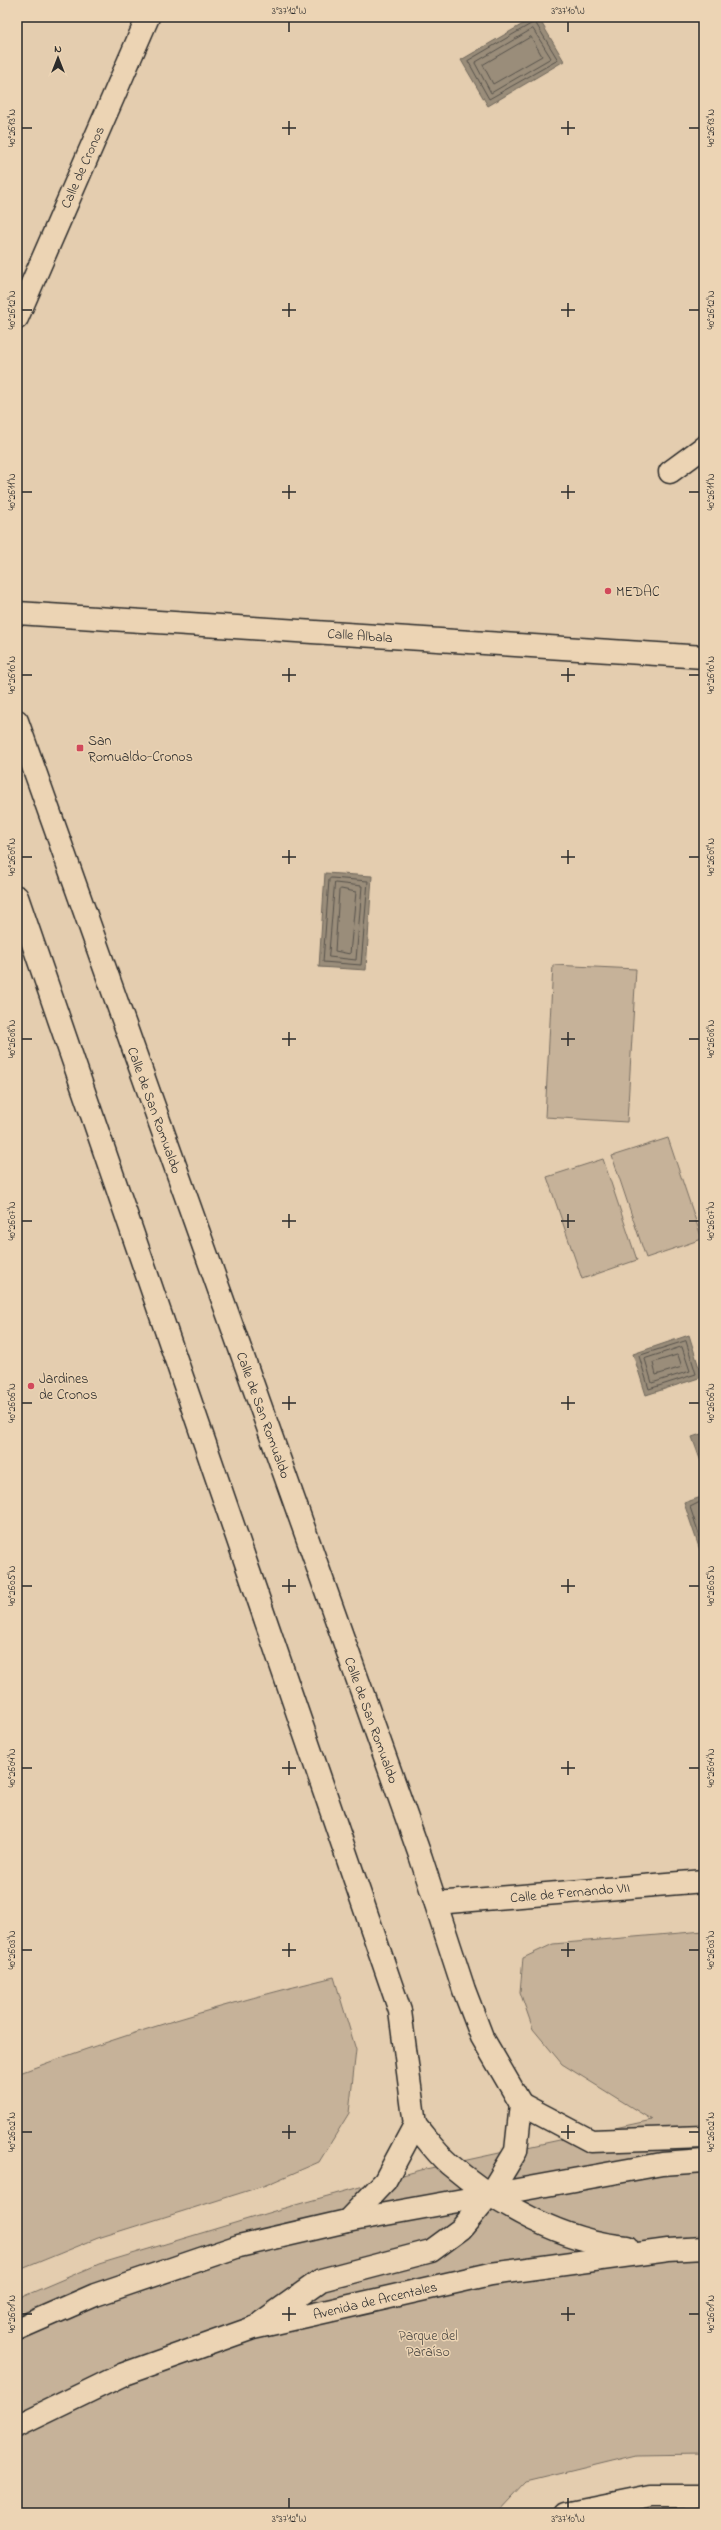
<svg xmlns="http://www.w3.org/2000/svg" width="721" height="2530" font-family="'Indie Flower',sans-serif">
<style>
.green{fill:#c6b299;stroke:#786e62}
.water{fill:#9a8d7a;stroke:#6e665a}
.lines{fill:none;stroke-linecap:round;stroke-linejoin:round}
.shore{stroke:#57524b;stroke-width:1}
.minor-casing{stroke:#2b2b2b;stroke-width:25}
.major-casing{stroke:#2b2b2b;stroke-width:25}
.minor{stroke:#ecd4b4;stroke-width:22}
.major{stroke:#ecd4b4;stroke-width:22}
.ticks{fill:none;stroke:#2b2b2b;stroke-width:1.5}
.poi-dot{fill:#d1495b;stroke:#ecd4b4;stroke-width:1.5}
.labels{text-anchor:middle;stroke-width:3;stroke-linejoin:round;paint-order:stroke}
.street-label{font-size:14px;fill:#2b2b2b;stroke:#ecd4b4}
.poi-label{font-size:14px;fill:#2b2b2b;stroke:#ecd4b4;text-anchor:start}
.park-label{font-size:14px;fill:#4a4641;stroke:#ecd4b4}
.neatline{fill:none;stroke:#2b2b2b;stroke-width:1.5}
.ticks-label{font-size:10px;text-anchor:middle;fill:#2b2b2b}
</style>
<rect width="100%" height="100%" fill="#e4cdaf"/>
<filter id="ink" filterUnits="userSpaceOnUse"><feTurbulence type="fractalNoise" baseFrequency=".025" numOctaves="2"/><feDisplacementMap in="SourceGraphic" scale="8" xChannelSelector="R" yChannelSelector="G"/><feConvolveMatrix kernelMatrix="1 2 1 2 8 2 1 2 1" color-interpolation-filters="sRGB"/></filter>
<g filter="url(#ink)">
<!-- green -->
<g class="green">
<polygon points="553,965 636,969 627,1122 545,1117"/>
<polygon points="668,1138 702,1239 646,1258 612,1156"/>
<polygon points="603,1159 637,1260 582,1279 547,1177"/>
<polygon points="704,1931 704,2454 637,2455 526,2482 497,2513 17,2513 17,2299 99,2264 281,2209 421,2170 652,2120 562,2064 533,2029 520,1992 523,1958 553,1944"/>
<path d="M 334,1977 L 356,2050 L 349,2113 L 319,2162 L 266,2185 L 98,2238 L 17,2271 L 17,2074 C 121,2035 226,2003 334,1977 Z"/>
</g>
<!-- water -->
<g class="water">
<polygon points="535,17 538,17 564,61 488,106 461,60"/>
<polygon points="325,873 372,876 366,970 319,967"/>
<polygon points="689,1335 702,1377 646,1395 633,1354"/>
<polygon points="704,1433 704,1470 692,1437"/>
<polygon points="704,1496 704,1559 703,1559 684,1503"/>
</g>
<g class="lines">
<!-- shore -->
<g class="shore">
<polygon points="535,22 558,60 489,99 468,61"/>
<polygon points="533,29 551,58 491,93 475,63"/>
<polygon points="531,37 542,56 493,84 483,65"/>
<polygon points="331,878 368,881 361,965 323,962 329,880"/>
<polygon points="335,883 362,886 356,960 329,957"/>
<polygon points="341,889 356,892 350,954 335,951 339,891"/>
<polygon points="686,1341 696,1374 649,1389 639,1356"/>
<polygon points="682,1347 690,1371 652,1383 645,1359"/>
<polygon points="678,1355 682,1367 656,1375 653,1363"/>
<polyline points="704,1500 690,1507 704,1549"/>
</g>
<!-- minor casing -->
<g class="minor-casing">
<g id="minor">
<polyline points="17,318 148,17"/>
<polyline points="670,472 704,447"/>
<polyline points="17,613 704,657"/>
<polyline points="436,1903 704,1881"/>
<polyline points="567,2513 651,2496 704,2496"/>
</g>
</g>
<!-- major casing -->
<g class="major-casing">
<g id="major">
<polyline points="17,721 421,1858 464,1990 482,2037 521,2104"/>
<polyline points="17,897 400,2011 415,2125"/>
<polyline points="521,2104 591,2141 704,2137"/>
<path d="M 415,2125 C 426,2138 436,2153 449,2164 C 497,2205 564,2242 627,2247"/>
<polyline points="347,2221 385,2181 415,2125"/>
<polyline points="262,2322 321,2280 431,2251 461,2229 490,2194 516,2151 521,2104"/>
<polyline points="17,2329 95,2295 239,2246 347,2221 662,2164 704,2161"/>
<polyline points="17,2426 124,2374 253,2328 491,2274 668,2250 704,2248"/>
</g>
</g>
<!-- minor -->
<use href="#minor" class="minor"/>
<!-- major -->
<use href="#major" class="major"/>
</g>
</g>
<!-- ticks -->
<path class="ticks" d="M 289,22 L 289,32M 568,22 L 568,32M 289,121 L 289,135M 568,121 L 568,135M 22,128 L 32,128M 282,128 L 296,128M 561,128 L 575,128M 689,128 L 699,128M 289,303 L 289,317M 568,303 L 568,317M 22,310 L 32,310M 282,310 L 296,310M 561,310 L 575,310M 689,310 L 699,310M 289,485 L 289,499M 568,485 L 568,499M 22,492 L 32,492M 282,492 L 296,492M 561,492 L 575,492M 689,492 L 699,492M 289,668 L 289,682M 568,668 L 568,682M 22,675 L 32,675M 282,675 L 296,675M 561,675 L 575,675M 689,675 L 699,675M 289,850 L 289,864M 568,850 L 568,864M 22,857 L 32,857M 282,857 L 296,857M 561,857 L 575,857M 689,857 L 699,857M 289,1032 L 289,1046M 568,1032 L 568,1046M 22,1039 L 32,1039M 282,1039 L 296,1039M 561,1039 L 575,1039M 689,1039 L 699,1039M 289,1214 L 289,1228M 568,1214 L 568,1228M 22,1221 L 32,1221M 282,1221 L 296,1221M 561,1221 L 575,1221M 689,1221 L 699,1221M 289,1396 L 289,1410M 568,1396 L 568,1410M 22,1403 L 32,1403M 282,1403 L 296,1403M 561,1403 L 575,1403M 689,1403 L 699,1403M 289,1579 L 289,1593M 568,1579 L 568,1593M 22,1586 L 32,1586M 282,1586 L 296,1586M 561,1586 L 575,1586M 689,1586 L 699,1586M 289,1761 L 289,1775M 568,1761 L 568,1775M 22,1768 L 32,1768M 282,1768 L 296,1768M 561,1768 L 575,1768M 689,1768 L 699,1768M 289,1943 L 289,1957M 568,1943 L 568,1957M 22,1950 L 32,1950M 282,1950 L 296,1950M 561,1950 L 575,1950M 689,1950 L 699,1950M 289,2125 L 289,2139M 568,2125 L 568,2139M 22,2132 L 32,2132M 282,2132 L 296,2132M 561,2132 L 575,2132M 689,2132 L 699,2132M 289,2307 L 289,2321M 568,2307 L 568,2321M 22,2314 L 32,2314M 282,2314 L 296,2314M 561,2314 L 575,2314M 689,2314 L 699,2314M 289,2498 L 289,2508M 568,2498 L 568,2508"/>
<!-- markers -->
<g class="poi-dot">
<circle cx="608" cy="591" r="4"/>
<rect x="76" y="744" width="8" height="8" rx="2"/>
<circle cx="31" cy="1386" r="4"/>
</g>
<g class="labels">
<!-- street labels -->
<g class="street-label">
<text transform="translate(82 167) rotate(-66)" y="5">Calle de Cronos</text>
<text transform="translate(360 635) rotate(4)" y="5">Calle Albala</text>
<text transform="translate(155 1110) rotate(70)" y="5">Calle de San Romualdo</text>
<text transform="translate(264 1415) rotate(70)" y="5">Calle de San Romualdo</text>
<text transform="translate(372 1720) rotate(70)" y="5">Calle de San Romualdo</text>
<text transform="translate(570 1892) rotate(-5)" y="5">Calle de Fernando VII</text>
<text transform="translate(375 2300) rotate(-13)" y="5">Avenida de Arcentales</text>
</g>
<!-- poi labels -->
<g class="poi-label">
<text x="616" y="596">MEDAC</text>
<text x="88" y="745">San<tspan x="88" dy="16">Romualdo-Cronos</tspan></text>
<text x="39" y="1383">Jardines<tspan x="39" dy="16">de Cronos</tspan></text>
</g>
<!-- park labels -->
<g class="park-label">
<text x="428" y="2340">Parque del<tspan x="428" dy="16">Paraíso</tspan></text>
</g>
</g>
<!-- margin -->
<rect width="721" height="2530" fill="none" stroke="#ecd4b4" stroke-width="44"/>
<!-- north arrow -->
<g transform="translate(58 58)" stroke="#ecd4b4" stroke-width="3" paint-order="stroke">
<path d="M0-3L7 15L0 10L-7 15Z" fill="#2b2b2b"/>
<text y="-6" font-size="11" font-weight="bold" text-anchor="middle" fill="#2b2b2b">N</text>
</g>
<rect x="22" y="22" width="677" height="2486" class="neatline"/>
<g class="ticks-label">
<text x="289" y="14">3°37'12"W</text>
<text x="568" y="14">3°37'10"W</text>
<text transform="translate(11 128) rotate(-90)" y="4">40°26'13"N</text>
<text transform="translate(710 128) rotate(-90)" y="4">40°26'13"N</text>
<text transform="translate(11 310) rotate(-90)" y="4">40°26'12"N</text>
<text transform="translate(710 310) rotate(-90)" y="4">40°26'12"N</text>
<text transform="translate(11 492) rotate(-90)" y="4">40°26'11"N</text>
<text transform="translate(710 492) rotate(-90)" y="4">40°26'11"N</text>
<text transform="translate(11 675) rotate(-90)" y="4">40°26'10"N</text>
<text transform="translate(710 675) rotate(-90)" y="4">40°26'10"N</text>
<text transform="translate(11 857) rotate(-90)" y="4">40°26'09"N</text>
<text transform="translate(710 857) rotate(-90)" y="4">40°26'09"N</text>
<text transform="translate(11 1039) rotate(-90)" y="4">40°26'08"N</text>
<text transform="translate(710 1039) rotate(-90)" y="4">40°26'08"N</text>
<text transform="translate(11 1221) rotate(-90)" y="4">40°26'07"N</text>
<text transform="translate(710 1221) rotate(-90)" y="4">40°26'07"N</text>
<text transform="translate(11 1403) rotate(-90)" y="4">40°26'06"N</text>
<text transform="translate(710 1403) rotate(-90)" y="4">40°26'06"N</text>
<text transform="translate(11 1586) rotate(-90)" y="4">40°26'05"N</text>
<text transform="translate(710 1586) rotate(-90)" y="4">40°26'05"N</text>
<text transform="translate(11 1768) rotate(-90)" y="4">40°26'04"N</text>
<text transform="translate(710 1768) rotate(-90)" y="4">40°26'04"N</text>
<text transform="translate(11 1950) rotate(-90)" y="4">40°26'03"N</text>
<text transform="translate(710 1950) rotate(-90)" y="4">40°26'03"N</text>
<text transform="translate(11 2132) rotate(-90)" y="4">40°26'02"N</text>
<text transform="translate(710 2132) rotate(-90)" y="4">40°26'02"N</text>
<text transform="translate(11 2314) rotate(-90)" y="4">40°26'01"N</text>
<text transform="translate(710 2314) rotate(-90)" y="4">40°26'01"N</text>
<text x="289" y="2522">3°37'12"W</text>
<text x="568" y="2522">3°37'10"W</text>
</g>
</svg>
